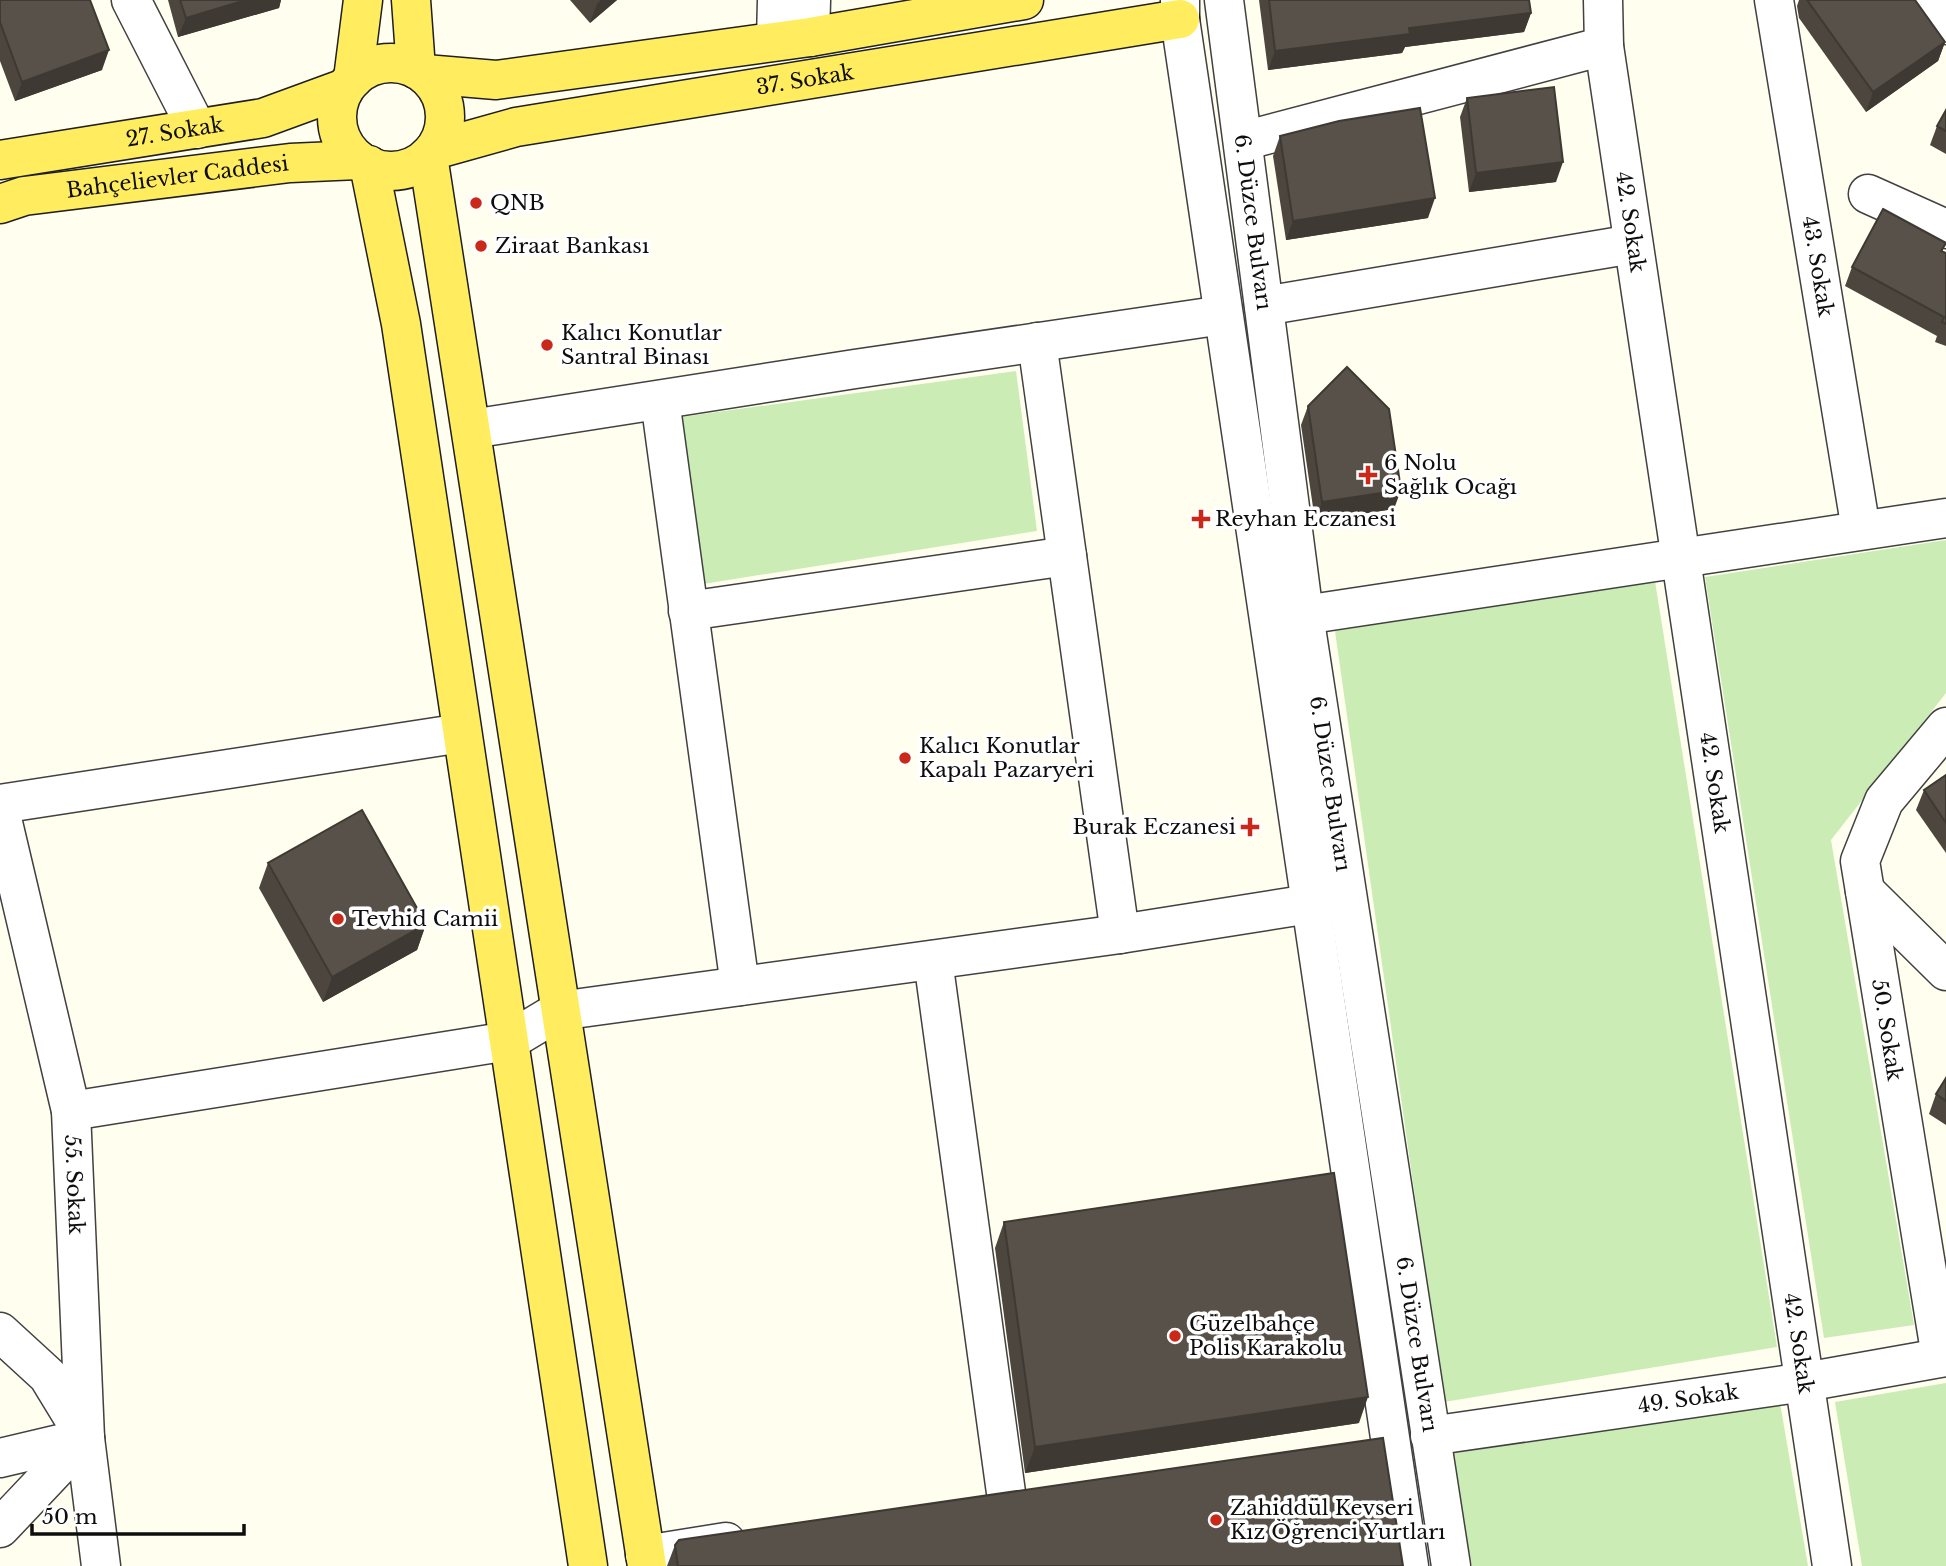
<svg xmlns="http://www.w3.org/2000/svg" width="1946" height="1566" font-family="'Libre Baskerville',serif">
<style>
.green{fill:#cbedb5}
.lines{fill:none;stroke-linecap:round;stroke-linejoin:round}
.minor-casing{stroke:#414141;stroke-width:41}
.major-casing{stroke:#1f1f1f;stroke-width:41}
.minor{stroke:#fff;stroke-width:38}
.major{stroke:#ffed5f;stroke-width:38}
.wall{fill:#4c463f}
.shaded-wall{fill:#3e3933}
.building{fill:#585149;stroke:#3e3933;stroke-width:2}
.poi-dot{fill:#ca291a;stroke:#fff;stroke-width:2.5}
.labels{text-anchor:middle;stroke-width:7;stroke-linejoin:round;paint-order:stroke}
.street-label{font-size:21px;fill:#0e0e0e;stroke:#fff}
.poi-label{font-size:21px;fill:#0e0e0e;stroke:#fff;text-anchor:start}
</style>
<rect width="100%" height="100%" fill="#fffeef"/>
<!-- green -->
<g class="green">
<polygon points="1016,371 1037,531 703,584 681,417"/>
<polygon points="1946,540 1946,693 1831,840 1914,1325 1824,1338 1705,577"/>
<polygon points="1655,581 1777,1347 1444,1402 1335,631"/>
<polygon points="1946,1383 1946,1566 1862,1566 1835,1402"/>
<polygon points="1780,1403 1808,1566 1472,1566 1450,1454"/>
</g>
<g class="lines">
<!-- minor casing -->
<g class="minor-casing">
<g id="minor">
<polyline points="131,0 197,129"/>
<polyline points="1180,0 1180,19 1409,1566"/>
<path id="s1" d="M 1224,0 L 1304,615 L 1451,1566"/>
<path id="s2" d="M 1603,0 L 1604,46 L 1832,1566"/>
<path id="s3" d="M 1774,0 L 1861,530"/>
<polyline points="1920,0 1946,25"/>
<polyline points="810,37 811,0"/>
<polyline points="776,41 777,0"/>
<polyline points="1243,141 1604,46"/>
<polyline points="1868,194 1946,229"/>
<polyline points="1264,306 1633,244"/>
<polyline points="1037,342 1120,934"/>
<polyline points="660,400 740,986"/>
<polyline points="471,429 855,369 1223,315"/>
<polyline points="688,611 1067,556"/>
<polyline points="1304,615 1946,518"/>
<polyline points="0,804 462,733"/>
<path id="s4" d="M 0,810 L 71,1111 L 85,1438 L 101,1566"/>
<polyline points="1865,891 1946,971"/>
<polyline points="933,960 1007,1500"/>
<polyline points="71,1111 509,1041 559,1011 1120,934 1335,900"/>
<polyline points="0,1332 48,1376 84,1435"/>
<polyline points="1941,1357 1860,861 1884,801 1946,727"/>
<path id="s5" d="M 1430,1436 L 1805,1382 L 1946,1357"/>
<polyline points="0,1458 85,1438"/>
<polyline points="0,1528 85,1438"/>
<polyline points="645,1555 726,1542"/>
</g>
</g>
<!-- major casing -->
<g class="major-casing">
<g id="major">
<polyline points="411,0 416,69"/>
<circle cx="391" cy="117" r="54"/>
<polyline points="425,74 496,80 810,37 1024,0"/>
<polyline points="353,79 363,0"/>
<path id="s6" d="M 434,150 L 516,127 L 1180,19"/>
<polyline points="428,156 647,1566"/>
<path id="s7" d="M 0,160 L 263,118 L 345,88"/>
<polyline points="369,165 401,324 588,1566"/>
<path id="s8" d="M 0,204 L 24,196 L 290,163 L 358,160"/>
</g>
</g>
<!-- minor -->
<use href="#minor" class="minor"/>
<!-- major -->
<use href="#major" class="major"/>
</g>
<!-- wall -->
<g class="wall">
<polygon points="0,0 102,70 15,101 0,61"/>
<polygon points="168,0 281,0 279,8 178,37"/>
<polygon points="570,0 617,0 590,23"/>
<polygon points="1259,0 1529,0 1531,13 1524,32 1405,47 1402,53 1268,70"/>
<polygon points="1799,0 1915,0 1945,42 1938,61 1866,112 1799,18 1797,6"/>
<polygon points="1467,98 1556,182 1469,192 1460,117"/>
<polygon points="1946,110 1946,154 1930,145 1937,126"/>
<polygon points="1280,136 1428,218 1286,240 1273,156"/>
<polygon points="1946,243 1942,252 1946,253 1946,346 1935,342 1937,336 1845,286 1852,267"/>
<polygon points="1308,406 1394,509 1315,521 1301,425"/>
<polygon points="1946,775 1946,853 1916,810 1924,790"/>
<polygon points="268,863 426,924 417,950 323,1002 259,888"/>
<polygon points="1946,1078 1946,1125 1929,1114 1936,1094"/>
<polygon points="1004,1222 1359,1423 1025,1473 995,1248"/>
<polygon points="675,1545 1403,1566 667,1566"/>
</g>
<!-- shaded-wall -->
<g class="shaded-wall">
<polygon points="246,0 281,0 279,8 178,37 186,18"/>
<polygon points="601,0 617,0 590,23 597,4"/>
<polygon points="1531,13 1524,32 1405,47 1402,53 1268,70 1275,51 1409,28"/>
<polygon points="1945,42 1938,61 1866,112 1873,92"/>
<polygon points="109,50 102,70 15,101 22,82"/>
<polygon points="1563,162 1556,182 1469,192 1476,173"/>
<polygon points="1435,198 1428,218 1286,240 1293,221"/>
<polygon points="1401,490 1394,509 1315,521 1322,502"/>
<polygon points="426,924 417,950 323,1002 332,977"/>
<polygon points="1368,1397 1359,1423 1025,1473 1035,1447"/>
</g>
<!-- building -->
<g class="building">
<polygon points="0,0 90,0 109,50 22,82 0,22"/>
<polygon points="180,0 246,0 186,18"/>
<polygon points="1269,0 1529,0 1531,13 1409,28 1410,34 1275,51"/>
<polygon points="1807,0 1915,0 1945,42 1873,92"/>
<polygon points="1554,87 1563,162 1476,173 1467,98"/>
<polygon points="1420,108 1435,198 1293,221 1280,136 1339,121"/>
<polygon points="1946,110 1946,131 1937,126"/>
<polygon points="1883,209 1946,243 1941,251 1946,253 1946,324 1942,322 1944,317 1852,267"/>
<polygon points="1347,367 1389,409 1401,490 1322,502 1308,406"/>
<polygon points="1946,775 1946,823 1924,790"/>
<polygon points="362,810 426,924 332,977 268,863"/>
<polygon points="1946,1078 1946,1101 1936,1094"/>
<polygon points="1334,1173 1368,1397 1035,1447 1004,1222"/>
<polygon points="1383,1438 1403,1566 678,1566 675,1545 679,1540"/>
</g>
<!-- markers -->
<g class="poi-dot">
<circle cx="476" cy="203" r="7"/>
<circle cx="481" cy="246" r="7"/>
<circle cx="547" cy="345" r="7"/>
<path d="M1364.5 464.5h7v7h7v7h-7v7h-7v-7h-7v-7h7z"/>
<path d="M1197.5 508.5h7v7h7v7h-7v7h-7v-7h-7v-7h7z"/>
<circle cx="905" cy="758" r="7"/>
<path d="M1246.5 816.5h7v7h7v7h-7v7h-7v-7h-7v-7h7z"/>
<circle cx="338" cy="919" r="7"/>
<circle cx="1175" cy="1336" r="7"/>
<circle cx="1216" cy="1520" r="7"/>
</g>
<g class="labels">
<!-- street labels -->
<g class="street-label">
<text dy="7" stroke="none"><textPath href="#s6" startOffset="378">37. Sokak</textPath></text>
<text dy="7" stroke="none"><textPath href="#s7" startOffset="177">27. Sokak</textPath></text>
<text dy="7" stroke="none"><textPath href="#s8" startOffset="180">Bahçelievler Caddesi</textPath></text>
<text dy="7" stroke="none"><textPath href="#s1" startOffset="224">6. Düzce Bulvarı</textPath></text>
<text dy="7" stroke="none"><textPath href="#s2" startOffset="224">42. Sokak</textPath></text>
<text dy="7" stroke="none"><textPath href="#s3" startOffset="270">43. Sokak</textPath></text>
<text dy="7" stroke="none"><textPath href="#s2" startOffset="791">42. Sokak</textPath></text>
<text dy="7" stroke="none"><textPath href="#s1" startOffset="791">6. Düzce Bulvarı</textPath></text>
<text transform="translate(1887 1030) rotate(81)" y="7">50. Sokak</text>
<text dy="7" stroke="none"><textPath href="#s4" startOffset="383">55. Sokak</textPath></text>
<text dy="7" stroke="none"><textPath href="#s2" startOffset="1358">42. Sokak</textPath></text>
<text dy="7" stroke="none"><textPath href="#s1" startOffset="1358">6. Düzce Bulvarı</textPath></text>
<text dy="7" stroke="none"><textPath href="#s5" startOffset="261">49. Sokak</textPath></text>
</g>
<!-- poi labels -->
<g class="poi-label">
<text x="490" y="210">QNB</text>
<text x="495" y="253">Ziraat Bankası</text>
<text x="561" y="340">Kalıcı Konutlar<tspan x="561" dy="24">Santral Binası</tspan></text>
<text x="1384" y="470">6 Nolu<tspan x="1384" dy="24">Sağlık Ocağı</tspan></text>
<text x="1215" y="526">Reyhan Eczanesi</text>
<text x="919" y="753">Kalıcı Konutlar<tspan x="919" dy="24">Kapalı Pazaryeri</tspan></text>
<text x="1236" y="834" text-anchor="end">Burak Eczanesi</text>
<text x="352" y="926">Tevhid Camii</text>
<text x="1189" y="1331">Güzelbahçe<tspan x="1189" dy="24">Polis Karakolu</tspan></text>
<text x="1230" y="1515">Zahiddül Kevseri<tspan x="1230" dy="24">Kız Öğrenci Yurtları</tspan></text>
</g>
</g>
<!-- scale -->
<path d="M32 1524v10h212v-10" fill="none" stroke="#0e0e0e" stroke-width="3.5"/>
<text x="42" y="1524" font-size="21" fill="#0e0e0e" stroke="#ffffff" stroke-width="5" paint-order="stroke">50 m</text>
</svg>
